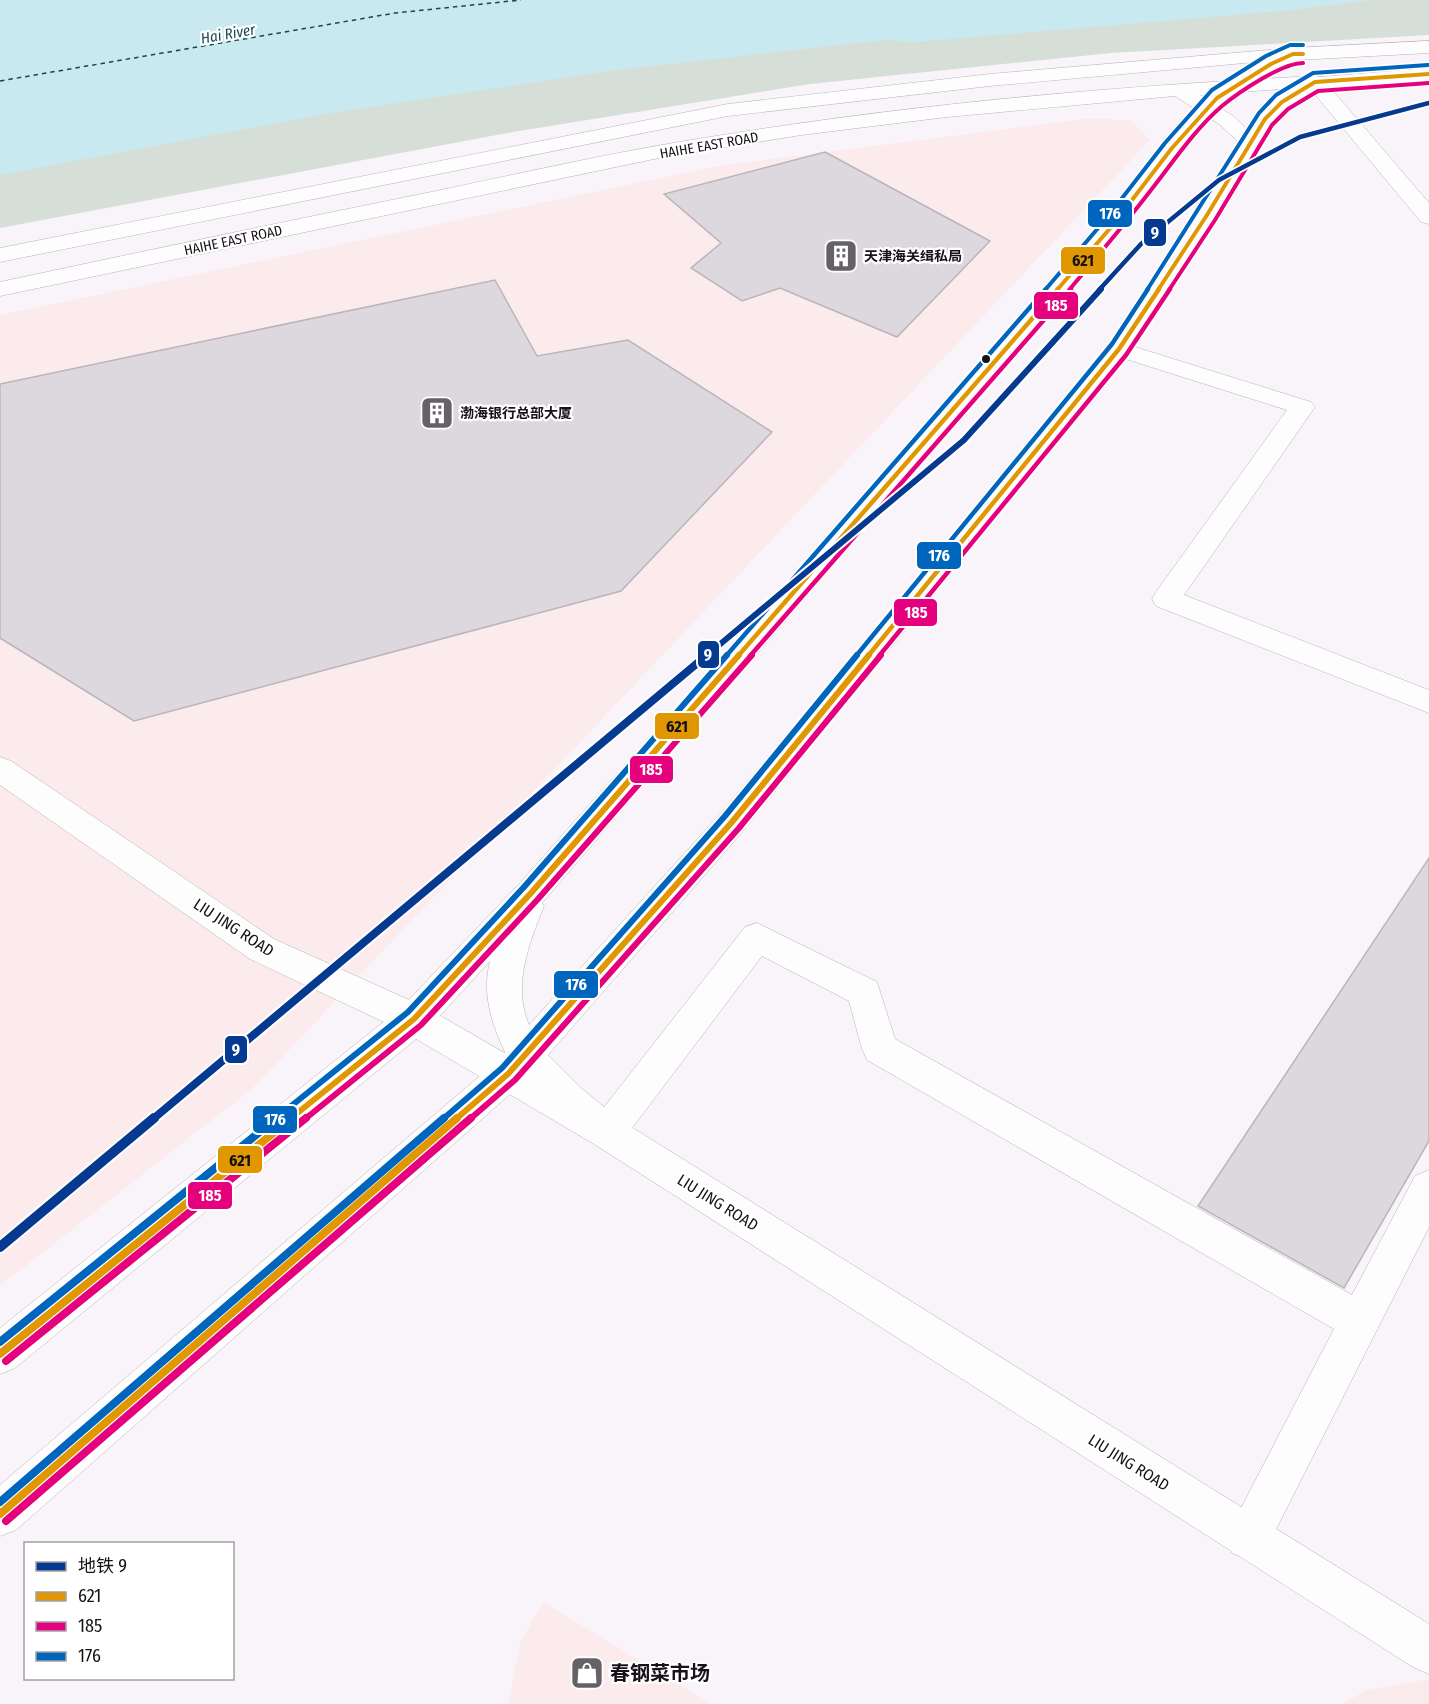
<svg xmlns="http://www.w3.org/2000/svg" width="1429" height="1704" font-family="'Fira Sans Condensed','Noto Sans SC',sans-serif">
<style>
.commercial{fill:#fcebed}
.green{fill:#d6dfd7}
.water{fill:#c7e9ef}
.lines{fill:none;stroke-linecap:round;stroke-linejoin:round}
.ferry{stroke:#1a474c;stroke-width:1.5;stroke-dasharray:4.5 4;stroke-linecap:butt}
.building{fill:#ddd8de;stroke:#b9b5bb;stroke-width:1.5}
.street-casing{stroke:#b6b2b7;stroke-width:1}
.secondary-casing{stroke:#b6b2b7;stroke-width:1}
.primary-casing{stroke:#b6b2b7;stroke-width:1}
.street{fill:#fefdfe;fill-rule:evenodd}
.secondary{fill:#fefdfe;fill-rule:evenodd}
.primary{fill:#fefdfe;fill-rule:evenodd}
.bus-1-far3-casing{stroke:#fff;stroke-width:7}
.bus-1-far2-casing{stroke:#fff;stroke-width:8}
.bus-1-far1-casing{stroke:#fff;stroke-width:10}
.bus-1-casing{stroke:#fff;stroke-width:12}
.bus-2-far3-casing{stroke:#fff;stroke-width:7}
.bus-2-far2-casing{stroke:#fff;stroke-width:8}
.bus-2-far1-casing{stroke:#fff;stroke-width:10}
.bus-2-casing{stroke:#fff;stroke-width:12}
.bus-3-far3-casing{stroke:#fff;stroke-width:7}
.bus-3-far2-casing{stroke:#fff;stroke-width:8}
.bus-3-far1-casing{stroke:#fff;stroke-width:10}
.bus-3-casing{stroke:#fff;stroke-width:12}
.bus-1-far3{stroke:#e09702;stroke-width:4}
.bus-1-far2{stroke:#e09702;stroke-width:4.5}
.bus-1-far1{stroke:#e09702;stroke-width:6}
.bus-1{stroke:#e09702;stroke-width:8}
.bus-2-far3{stroke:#e5007d;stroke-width:4}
.bus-2-far2{stroke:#e5007d;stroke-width:4.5}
.bus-2-far1{stroke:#e5007d;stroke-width:6}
.bus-2{stroke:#e5007d;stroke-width:8}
.bus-3-far3{stroke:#0065bd;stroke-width:4}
.bus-3-far2{stroke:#0065bd;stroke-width:4.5}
.bus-3-far1{stroke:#0065bd;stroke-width:6}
.bus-3{stroke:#0065bd;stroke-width:8}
.metro-1-far3-casing{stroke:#fff;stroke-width:8}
.metro-1-far2-casing{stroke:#fff;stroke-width:10}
.metro-1-far1-casing{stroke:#fff;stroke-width:12}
.metro-1-casing{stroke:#fff;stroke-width:14}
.metro-1-far3{stroke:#063a91;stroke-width:4.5}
.metro-1-far2{stroke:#063a91;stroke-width:6}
.metro-1-far1{stroke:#063a91;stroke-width:8}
.metro-1{stroke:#063a91;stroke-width:10}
.bus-dot{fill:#161218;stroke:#fff;stroke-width:2}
.labels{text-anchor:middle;stroke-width:4.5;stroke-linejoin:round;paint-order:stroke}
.far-street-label{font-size:14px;fill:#161218;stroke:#fff}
.far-poi-label{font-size:14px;font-weight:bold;fill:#161218;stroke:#fff;text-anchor:start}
.far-water-label{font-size:15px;font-style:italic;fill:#1a474c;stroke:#fff}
.street-label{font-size:16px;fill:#161218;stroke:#fff}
.near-poi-label{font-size:20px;font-weight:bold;fill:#161218;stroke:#fff;text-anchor:start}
.line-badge{stroke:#fff;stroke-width:2}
.badge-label{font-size:16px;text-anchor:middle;font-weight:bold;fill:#fff}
.pale-badge-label{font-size:16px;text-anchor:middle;font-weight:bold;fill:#111}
</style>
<rect width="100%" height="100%" fill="#f9f4fa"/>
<!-- commercial -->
<g class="commercial">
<polygon points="1092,118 1131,121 1150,140 253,1088 0,1286 0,315 724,165"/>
<polygon points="543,1602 711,1704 508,1704 520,1643"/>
<polygon points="1429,1679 1429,1704 1343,1704 1366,1690"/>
</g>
<!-- green -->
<polygon class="green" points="0,0 1429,0 1429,35 1111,53 810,84 513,132 0,228"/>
<!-- water -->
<polygon class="water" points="0,0 1372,0 1292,10 916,42 884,40 616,70 331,113 0,175"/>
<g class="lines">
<!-- ferry -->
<polyline class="ferry" points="0,81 395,13 521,0"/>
</g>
<!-- building -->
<g class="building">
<polygon points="825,152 990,241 897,337 780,288 742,301 691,268 721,243 664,194"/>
<polygon points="495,280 537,356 628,340 772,432 621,591 134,721 0,638 0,384"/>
<polygon points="1429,858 1429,1141 1344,1288 1198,1206"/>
</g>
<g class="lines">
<!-- street casing -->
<g class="street-casing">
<g id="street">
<polygon points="1315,76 1322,78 1429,203 1429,224 1421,222 1308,86 1305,82 1308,78"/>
<polygon points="1119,342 1311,402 1315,407 1184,595 1429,690 1429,713 1156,606 1152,599 1156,592 1287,410 1110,354 1107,349 1110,344"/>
<polygon points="757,923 877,982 895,1039 1352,1295 1415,1176 1429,1170 1429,1227 1264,1553 1248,1559 1232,1553 1226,1537 1334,1329 867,1060 862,1049 849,1001 762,956 620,1144 607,1149 594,1144 588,1132 594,1120 745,927"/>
</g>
</g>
<!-- secondary casing -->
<g class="secondary-casing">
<g id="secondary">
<polygon points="1293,48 1300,50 1303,54 1300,58 990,86 728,116 0,262 0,248 728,104 990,74"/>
<path d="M 1315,76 L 1322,78 L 1325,82 L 1322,86 L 1200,95 L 1233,116 L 1258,139 L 1261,143 L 1258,147 L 1251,149 L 1244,147 L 1219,124 L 1175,96 L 947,117 L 801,135 L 654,159 L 0,296 L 0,282 C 149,250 297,219 446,189 C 540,169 634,148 729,134 C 923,103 1119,86 1315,76 Z"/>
<polygon points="0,757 11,761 274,939 427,1008 620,1120 1429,1624 1429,1674 1413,1667 594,1144 401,1030 250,959 0,785"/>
</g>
</g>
<!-- primary casing -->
<g class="primary-casing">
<path id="primary" d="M 1429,41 L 1429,53 L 1297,60 L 1278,68 L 1224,102 L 1179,152 L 1120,231 L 1016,354 L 542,903 L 544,906 C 529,944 512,985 529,1025 L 721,813 L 1110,345 L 1196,215 L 1258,115 L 1275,98 L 1308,78 L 1429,68 L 1429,80 L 1320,88 L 1289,106 L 1273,122 L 1218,215 L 1128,354 L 743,831 L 548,1055 L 581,1088 L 620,1120 L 626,1132 L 620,1144 L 607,1149 C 576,1137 547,1105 525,1081 L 16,1530 L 0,1536 L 0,1485 L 495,1063 L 505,1052 C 491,1022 482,994 490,961 L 427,1030 L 15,1368 L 0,1374 L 0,1328 L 401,1008 L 519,884 L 998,344 L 1104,221 L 1165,144 L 1210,94 L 1264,60 L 1293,48 Z"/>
</g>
<!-- street -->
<use href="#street" class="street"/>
<!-- secondary -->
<use href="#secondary" class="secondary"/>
<!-- primary -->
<use href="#primary" class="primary"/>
<!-- bus-1-far3 casing -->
<g class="bus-1-far3-casing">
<g id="bus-1-far3">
<polyline points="1057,290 1112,226 1172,148 1217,98 1271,64 1293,54 1303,54"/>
<polyline points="1158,290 1207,215 1265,119 1282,102 1315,82 1429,74"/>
</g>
</g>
<!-- bus-1-far2 casing -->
<g class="bus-1-far2-casing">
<g id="bus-1-far2">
<polyline points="738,656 1058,289"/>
<polyline points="868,656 1119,349 1159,289"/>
</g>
</g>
<!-- bus-1-far1 casing -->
<g class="bus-1-far1-casing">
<g id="bus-1-far1">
<polyline points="290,1119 414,1019 531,893 739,655"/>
<polyline points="456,1119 508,1074 732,822 869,655"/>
</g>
</g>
<!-- bus-1 casing -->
<g class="bus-1-casing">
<g id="bus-1">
<polyline points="0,1354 292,1118"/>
<polyline points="0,1514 457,1118"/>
</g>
</g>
<!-- bus-2-far3 casing -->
<g class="bus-2-far3-casing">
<g id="bus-2-far3">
<path d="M 1069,290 C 1097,257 1125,224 1151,190 C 1173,162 1195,129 1222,106 C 1239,92 1282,63 1303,63"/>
<polyline points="1169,290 1215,220 1272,125 1288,109 1318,91 1429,83"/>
</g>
</g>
<!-- bus-2-far2 casing -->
<g class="bus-2-far2-casing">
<g id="bus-2-far2">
<polyline points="750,656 1071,289"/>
<polyline points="879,656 1126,355 1170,289"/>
</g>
</g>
<!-- bus-2-far1 casing -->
<g class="bus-2-far1-casing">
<g id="bus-2-far1">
<polyline points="305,1119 421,1025 538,899 752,655"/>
<polyline points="470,1119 515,1080 739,828 881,655"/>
</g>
</g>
<!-- bus-2 casing -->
<g class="bus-2-casing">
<g id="bus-2">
<polyline points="6,1361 306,1118"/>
<polyline points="6,1521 471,1118"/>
</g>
</g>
<!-- bus-3-far3 casing -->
<g class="bus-3-far3-casing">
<g id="bus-3-far3">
<polyline points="1045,290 1105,220 1165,143 1212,90 1266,56 1290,45 1303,45"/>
<polyline points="1147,290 1259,113 1276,95 1313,73 1428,65"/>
</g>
</g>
<!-- bus-3-far2 casing -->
<g class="bus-3-far2-casing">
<g id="bus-3-far2">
<polyline points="726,656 1046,289"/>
<polyline points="856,656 1112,344 1148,289"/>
</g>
</g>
<!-- bus-3-far1 casing -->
<g class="bus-3-far1-casing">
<g id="bus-3-far1">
<polyline points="275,1119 408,1012 524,887 727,655"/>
<polyline points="443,1119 502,1068 725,816 857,655"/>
</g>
</g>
<!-- bus-3 casing -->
<g class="bus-3-casing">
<g id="bus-3">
<polyline points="0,1342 277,1118"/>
<polyline points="0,1502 444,1118"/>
</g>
</g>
<!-- bus-1-far3 -->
<use href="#bus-1-far3" class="bus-1-far3"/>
<!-- bus-1-far2 -->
<use href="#bus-1-far2" class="bus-1-far2"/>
<!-- bus-1-far1 -->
<use href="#bus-1-far1" class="bus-1-far1"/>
<!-- bus-1 -->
<use href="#bus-1" class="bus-1"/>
<!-- bus-2-far3 -->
<use href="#bus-2-far3" class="bus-2-far3"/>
<!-- bus-2-far2 -->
<use href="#bus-2-far2" class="bus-2-far2"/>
<!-- bus-2-far1 -->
<use href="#bus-2-far1" class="bus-2-far1"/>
<!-- bus-2 -->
<use href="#bus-2" class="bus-2"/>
<!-- bus-3-far3 -->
<use href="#bus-3-far3" class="bus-3-far3"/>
<!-- bus-3-far2 -->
<use href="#bus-3-far2" class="bus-3-far2"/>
<!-- bus-3-far1 -->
<use href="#bus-3-far1" class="bus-3-far1"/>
<!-- bus-3 -->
<use href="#bus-3" class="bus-3"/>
<!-- metro-1-far3 casing -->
<g class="metro-1-far3-casing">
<polyline id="metro-1-far3" points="1099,290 1141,244 1219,180 1300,137 1429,103"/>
</g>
<!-- metro-1-far2 casing -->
<g class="metro-1-far2-casing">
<polyline id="metro-1-far2" points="706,656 964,440 1101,289"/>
</g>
<!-- metro-1-far1 casing -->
<g class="metro-1-far1-casing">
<polyline id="metro-1-far1" points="153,1119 707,655"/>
</g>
<!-- metro-1 casing -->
<g class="metro-1-casing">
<polyline id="metro-1" points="0,1247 154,1118"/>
</g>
<!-- metro-1-far3 -->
<use href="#metro-1-far3" class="metro-1-far3"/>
<!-- metro-1-far2 -->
<use href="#metro-1-far2" class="metro-1-far2"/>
<!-- metro-1-far1 -->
<use href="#metro-1-far1" class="metro-1-far1"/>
<!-- metro-1 -->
<use href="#metro-1" class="metro-1"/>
</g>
<!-- icons -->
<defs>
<g id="building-square" transform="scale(1.725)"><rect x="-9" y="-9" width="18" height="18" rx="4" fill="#656167" stroke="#fff"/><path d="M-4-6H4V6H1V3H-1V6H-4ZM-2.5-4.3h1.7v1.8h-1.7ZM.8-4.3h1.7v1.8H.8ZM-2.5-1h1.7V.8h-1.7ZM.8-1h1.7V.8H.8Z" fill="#fff"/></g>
<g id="shop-square" transform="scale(1.725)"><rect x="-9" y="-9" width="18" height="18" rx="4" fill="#656167" stroke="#fff"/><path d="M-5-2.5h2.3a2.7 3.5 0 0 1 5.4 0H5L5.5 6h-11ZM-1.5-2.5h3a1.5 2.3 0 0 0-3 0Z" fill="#fff"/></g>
</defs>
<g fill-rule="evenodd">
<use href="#building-square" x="841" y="256"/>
<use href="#building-square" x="437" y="413"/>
<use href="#shop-square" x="587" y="1673"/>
</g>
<!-- markers -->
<circle class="bus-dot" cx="986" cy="359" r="5"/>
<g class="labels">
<!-- far-street labels -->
<g class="far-street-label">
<text transform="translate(709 145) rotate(-10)" y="5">HAIHE EAST ROAD</text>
<text transform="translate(233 240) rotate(-12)" y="5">HAIHE EAST ROAD</text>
</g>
<!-- far-poi labels -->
<g class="far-poi-label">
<text x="864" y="261">天津海关缉私局</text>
<text x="460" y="418">渤海银行总部大厦</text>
</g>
<!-- far-water labels -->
<g class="far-water-label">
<text transform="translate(228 34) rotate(-10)" y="5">Hai River</text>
</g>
<!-- street labels -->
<g class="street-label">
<text transform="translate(234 927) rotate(33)" y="6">LIU JING ROAD</text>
<text transform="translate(718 1202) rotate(32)" y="6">LIU JING ROAD</text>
<text transform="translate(1129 1462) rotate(32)" y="6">LIU JING ROAD</text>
</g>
<!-- near-poi labels -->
<g class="near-poi-label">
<text x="610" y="1680">春钢菜市场</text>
</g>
</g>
<g class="line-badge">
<rect x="1087" y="199" width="46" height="29" rx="6" fill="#0065bd"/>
<rect x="1143" y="218" width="24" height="29" rx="6" fill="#063a91"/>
<rect x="1060" y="246" width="46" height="29" rx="6" fill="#e09702"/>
<rect x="1033" y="291" width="46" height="29" rx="6" fill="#e5007d"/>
<rect x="916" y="541" width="46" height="29" rx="6" fill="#0065bd"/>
<rect x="893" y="598" width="45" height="29" rx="6" fill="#e5007d"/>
<rect x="697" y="640" width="23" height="29" rx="6" fill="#063a91"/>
<rect x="654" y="712" width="46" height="28" rx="6" fill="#e09702"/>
<rect x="629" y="755" width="45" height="29" rx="6" fill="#e5007d"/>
<rect x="553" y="970" width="46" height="29" rx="6" fill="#0065bd"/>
<rect x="224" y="1035" width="24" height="29" rx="6" fill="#063a91"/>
<rect x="252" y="1105" width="46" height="29" rx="6" fill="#0065bd"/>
<rect x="217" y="1145" width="46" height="29" rx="6" fill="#e09702"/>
<rect x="187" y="1181" width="46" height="29" rx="6" fill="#e5007d"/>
</g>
<g class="badge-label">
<text x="1110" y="219">176</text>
<text x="1155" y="238">9</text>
<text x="1056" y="311">185</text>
<text x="939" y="561">176</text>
<text x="916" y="618">185</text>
<text x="708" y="660">9</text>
<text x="651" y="775">185</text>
<text x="576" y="990">176</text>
<text x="236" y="1055">9</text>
<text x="275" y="1125">176</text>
<text x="210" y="1201">185</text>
</g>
<g class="pale-badge-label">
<text x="1083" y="266">621</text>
<text x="677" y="732">621</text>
<text x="240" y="1166">621</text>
</g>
<!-- legend -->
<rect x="24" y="1542" width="210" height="138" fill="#ffffff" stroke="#a2a0a3" stroke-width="1.5"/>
<rect x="36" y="1562" width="30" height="9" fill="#063a91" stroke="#a2a0a3" stroke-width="1.5"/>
<text x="78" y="1572" font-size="18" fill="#161218">地铁 9</text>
<rect x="36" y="1592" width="30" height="9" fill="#e09702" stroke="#a2a0a3" stroke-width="1.5"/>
<text x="78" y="1602" font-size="18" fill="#161218">621</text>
<rect x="36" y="1622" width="30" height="9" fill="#e5007d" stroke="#a2a0a3" stroke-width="1.5"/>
<text x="78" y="1632" font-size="18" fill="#161218">185</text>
<rect x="36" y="1652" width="30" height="9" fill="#0065bd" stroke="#a2a0a3" stroke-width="1.5"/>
<text x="78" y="1662" font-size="18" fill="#161218">176</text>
</svg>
